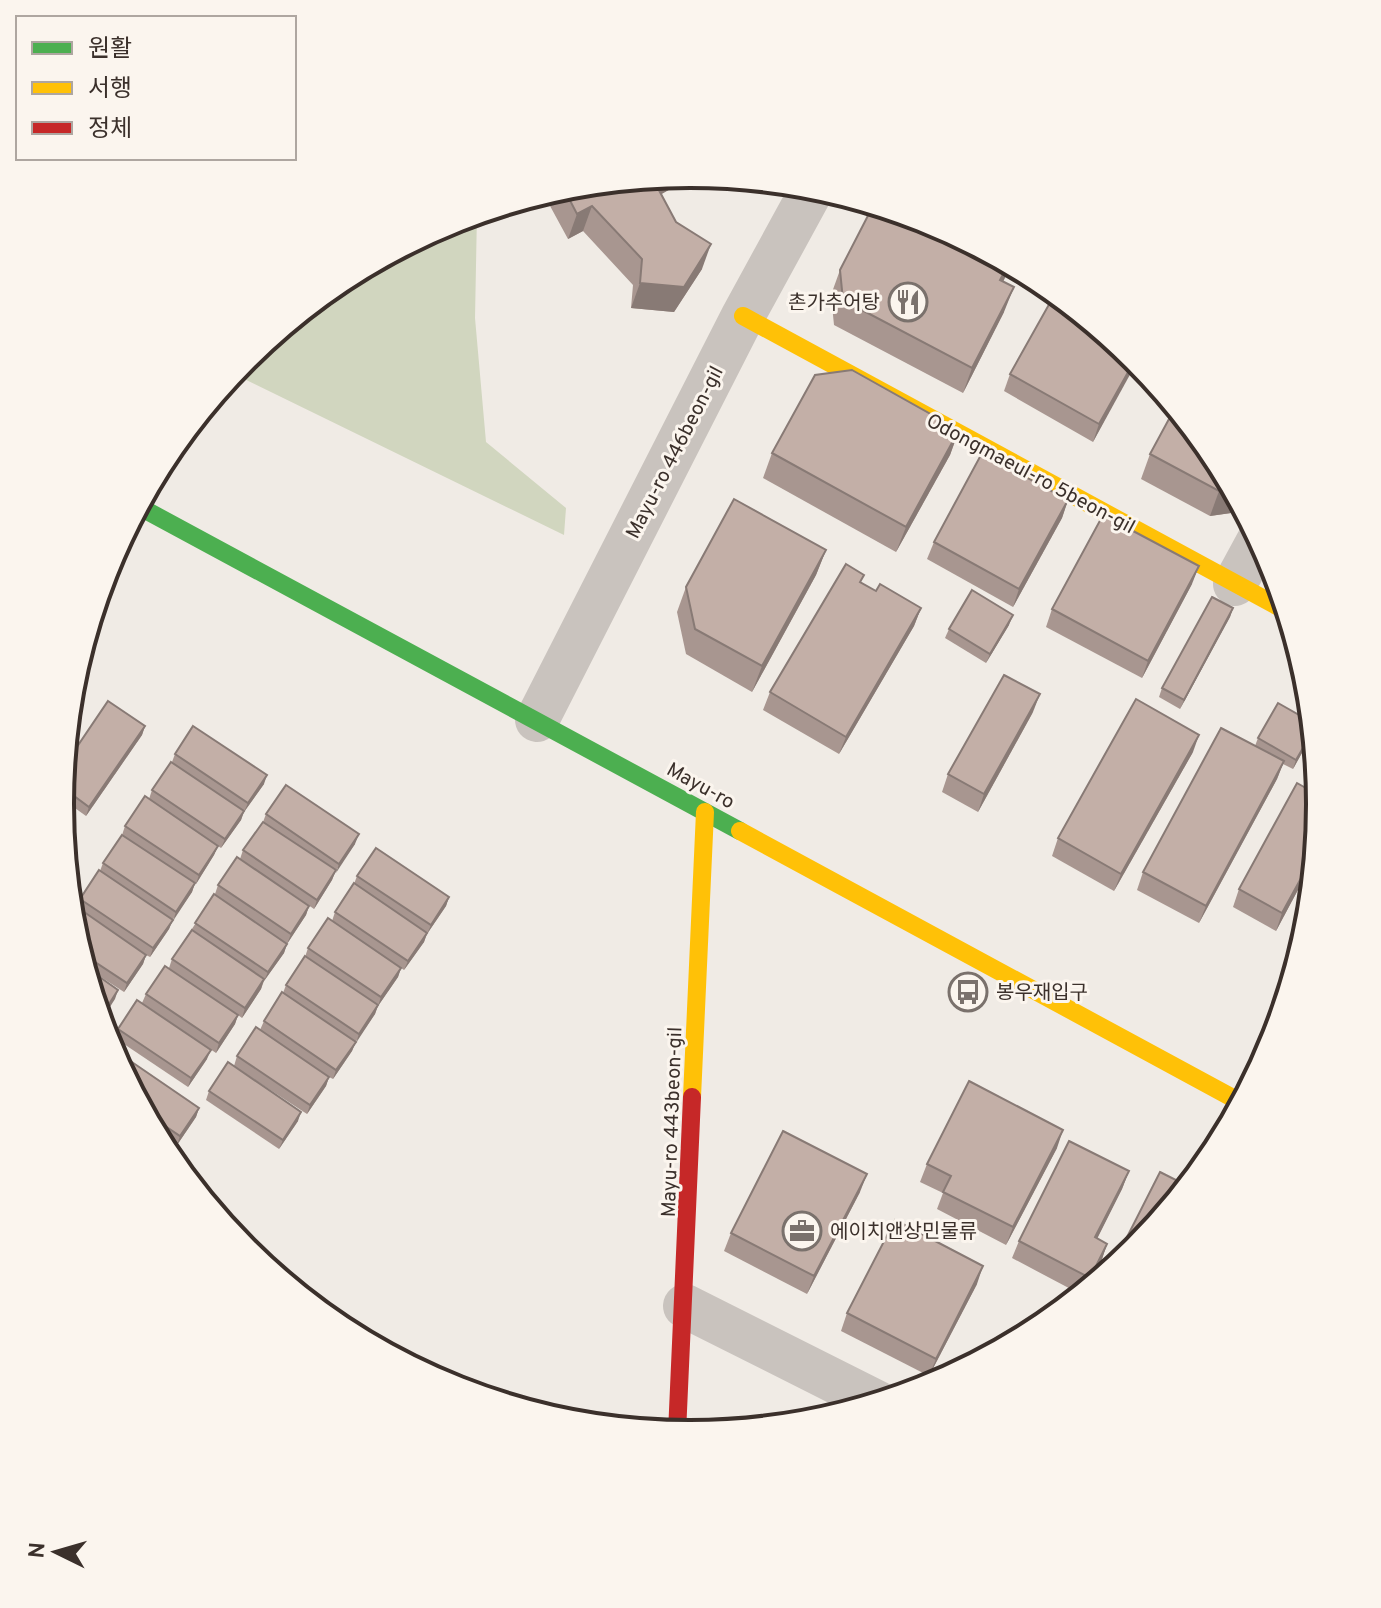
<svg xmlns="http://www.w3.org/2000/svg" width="1381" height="1608" font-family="Overpass,'Noto Sans KR',sans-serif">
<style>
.green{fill:#d1d6bf}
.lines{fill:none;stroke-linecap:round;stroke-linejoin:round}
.street{stroke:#c9c3be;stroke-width:44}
.fast{stroke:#4caf50;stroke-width:18}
.slow{stroke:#ffc107;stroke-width:18}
.jam{stroke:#c62828;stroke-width:18}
.wall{fill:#a89690}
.shaded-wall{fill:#887a75}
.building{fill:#c3afa7;stroke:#887a75;stroke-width:2}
.labels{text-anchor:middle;stroke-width:6;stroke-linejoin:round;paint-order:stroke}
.poi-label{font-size:20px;fill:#3b302b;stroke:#fbf5ee;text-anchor:start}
.street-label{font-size:20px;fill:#3b302b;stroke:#fbf5ee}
.rim{fill:none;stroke:#3b302b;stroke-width:4}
</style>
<rect width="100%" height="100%" fill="#f0ebe5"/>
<!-- green -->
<path class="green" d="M 477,213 L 475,318 L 486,442 L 566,508 L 564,535 L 232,373 L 245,358 C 316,300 388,240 477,213 Z"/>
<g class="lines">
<!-- street -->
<g class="street">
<polyline points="1235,584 1260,538"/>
<polyline points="537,720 743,316 814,186"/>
<polyline points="685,1306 878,1403"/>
</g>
<!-- fast -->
<polyline class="fast" points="138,506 740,831"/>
<!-- slow -->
<g class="slow">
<polyline points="743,316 1288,612"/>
<polyline points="740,831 1242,1103"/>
<polyline points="692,1097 705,812"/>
</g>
<!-- jam -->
<polyline class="jam" points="677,1433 692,1097"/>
</g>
<!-- wall -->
<g class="wall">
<polygon points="691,174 697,174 661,194 702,269 674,312 631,308 633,285 583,231 568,239 543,193 568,186"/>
<polygon points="932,222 1010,263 1003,281 1004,312 963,393 834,325 831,295 840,270"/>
<polygon points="1137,358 1093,442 1004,391 1010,374"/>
<polygon points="1176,406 1245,511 1210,516 1141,479 1150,454"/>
<polygon points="959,430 950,455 896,552 763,478 772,453"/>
<polygon points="1068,500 1062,518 1013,607 927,559 934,542"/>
<polygon points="826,550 816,575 752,692 686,654 677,612 686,587"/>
<polygon points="861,583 876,591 921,608 914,626 839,754 763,710 770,692"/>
<polygon points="1192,584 1142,678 1046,627 1052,609"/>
<polygon points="1233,608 1230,617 1180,709 1159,697 1162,688"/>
<polygon points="1009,625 986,663 945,638 949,629"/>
<polygon points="1033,712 978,812 942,792 948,774"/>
<polygon points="1313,723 1313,733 1293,769 1283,764 1277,779 1199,923 1137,890 1143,872 1255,746 1258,738"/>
<polygon points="145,726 142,735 86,816 61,798 64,766"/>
<polygon points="1193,752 1114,891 1052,856 1058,838"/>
<polygon points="175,754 264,784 244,812 241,820 221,848 218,846 214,855 196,884 195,883 192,892 172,921 169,929 150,957 146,955 143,964 124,992 84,966 72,927 80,899 100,871 103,863 122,835 125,826 149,799 152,790 172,762"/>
<polygon points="266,814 355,844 335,872 332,880 314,909 273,881 309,906 306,915 287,944 284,953 264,981 261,989 242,1018 238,1015 235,1024 216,1053 142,1003 146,994 169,968 172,959 215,894 218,885 240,859 243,850 263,822"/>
<polygon points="1316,856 1276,931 1233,907 1239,889"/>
<polygon points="357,876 449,897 446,906 427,934 424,942 404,970 401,968 398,977 378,1006 375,1014 355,1043 352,1051 333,1079 329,1077 326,1086 307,1114 234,1066 237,1056 260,1030 264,1021 283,993 286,985 305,957 308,948 332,921 335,912 354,884"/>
<polygon points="118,1029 207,1059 188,1087 115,1038"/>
<polygon points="120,1067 199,1108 196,1117 177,1145 153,1129"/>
<polygon points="209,1091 298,1121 279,1149 206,1100"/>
<polygon points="1057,1148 1006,1245 937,1209 943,1193 920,1182 927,1164"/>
<polygon points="1129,1171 1122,1189 1097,1238 1107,1244 1101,1262 1085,1292 1082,1295 1012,1258 1019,1241"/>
<polygon points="1188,1186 1136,1250 1115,1268 1124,1243"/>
<polygon points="860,1192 807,1294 724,1251 731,1233"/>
<polygon points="977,1284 929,1376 841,1331 847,1313"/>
</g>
<!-- shaded-wall -->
<g class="shaded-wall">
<polygon points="691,174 697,174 644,204 653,179 656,177"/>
<polygon points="592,206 583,231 568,239 577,214"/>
<polygon points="711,244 702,269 674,312 631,308 640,283"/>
<polygon points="1009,263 1010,263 1006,276 991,305 1000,280"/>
<polygon points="1014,287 1004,312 963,393 972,368"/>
<polygon points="1136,358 1138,360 1093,442 1099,424"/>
<polygon points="959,430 950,455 896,552 906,527"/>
<polygon points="1234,489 1245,511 1210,516 1219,491"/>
<polygon points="1068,500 1062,518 1013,607 1019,589"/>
<polygon points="826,550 816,575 752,692 762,666"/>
<polygon points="1199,566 1192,584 1142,678 1148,661"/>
<polygon points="921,608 914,626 839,754 846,737"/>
<polygon points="1233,608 1230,617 1180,709 1184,700"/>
<polygon points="1013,615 1009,625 986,663 990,654"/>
<polygon points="1040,694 1033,712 978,812 984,794"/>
<polygon points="145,726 142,735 86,816 89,807"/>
<polygon points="1314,729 1313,733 1293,769 1296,760"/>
<polygon points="1199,735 1193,752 1114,891 1121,874"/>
<polygon points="1284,761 1277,779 1199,923 1206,906"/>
<polygon points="267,775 264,784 244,812 248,803"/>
<polygon points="244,811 241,820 221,848 225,839"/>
<polygon points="359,834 355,844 336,873 339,864"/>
<polygon points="218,846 214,855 196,884 199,875"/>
<polygon points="1317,849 1316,856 1276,931 1282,913"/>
<polygon points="336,870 332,880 314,909 317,900"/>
<polygon points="195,883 192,892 173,921 176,912"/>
<polygon points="449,897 446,906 427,934 431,925"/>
<polygon points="309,906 306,915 287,944 291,934"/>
<polygon points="173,920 169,929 150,957 153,948"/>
<polygon points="427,933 424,942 404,970 408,961"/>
<polygon points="287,944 284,953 264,981 268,972"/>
<polygon points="146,955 143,964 124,992 127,983"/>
<polygon points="401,968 398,977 378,1006 381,997"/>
<polygon points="264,979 261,989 242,1018 245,1008"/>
<polygon points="118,990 115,999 101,1021 100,1018"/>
<polygon points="378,1005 375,1014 356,1043 359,1034"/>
<polygon points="238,1015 235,1024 216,1053 219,1043"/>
<polygon points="356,1042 352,1051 333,1079 336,1070"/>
<polygon points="211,1050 207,1059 188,1087 191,1078"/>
<polygon points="329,1077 326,1086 307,1114 310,1105"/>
<polygon points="199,1108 196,1117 177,1145 180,1136"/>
<polygon points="301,1112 298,1121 279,1149 283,1140"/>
<polygon points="1063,1130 1057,1148 1006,1245 1013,1227"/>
<polygon points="1129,1171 1122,1189 1089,1255 1095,1237"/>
<polygon points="867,1174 860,1192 807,1294 814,1276"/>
<polygon points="1107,1244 1101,1262 1084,1292 1090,1278"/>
<polygon points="983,1266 977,1284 929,1376 936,1359"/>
</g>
<!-- building -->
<g class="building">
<polygon points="656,177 653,179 676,222 711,244 684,287 640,283 642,259 592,206 577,214 563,187"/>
<polygon points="874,204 932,222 1009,263 1000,280 1014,287 972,368 843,300 840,270"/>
<polygon points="1056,292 1136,358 1099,424 1010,374"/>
<polygon points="852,370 959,430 906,527 772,453 815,375"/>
<polygon points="1176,406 1215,454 1234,489 1219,491 1150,454"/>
<polygon points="982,453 1068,500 1019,589 934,542"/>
<polygon points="734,499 826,550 762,666 695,629 686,587"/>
<polygon points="1103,515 1199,566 1148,661 1052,609"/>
<polygon points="846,564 864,575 860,582 876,591 880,584 921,608 846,737 770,692"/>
<polygon points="972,590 1013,615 990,654 949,629"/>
<polygon points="1212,597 1233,608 1184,700 1162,688"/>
<polygon points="1004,675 1040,694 984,794 948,774"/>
<polygon points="1136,699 1199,735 1121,874 1058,838"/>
<polygon points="108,701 145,726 89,807 62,787 64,766"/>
<polygon points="1278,703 1313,723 1314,729 1296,760 1258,738"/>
<polygon points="193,726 267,775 248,803 175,754"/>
<polygon points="1221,728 1284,761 1206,906 1143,872"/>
<polygon points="171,762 244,811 225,839 152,790"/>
<polygon points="1317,767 1320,796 1306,788"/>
<polygon points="1297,783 1320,796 1321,804 1317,849 1282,913 1239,889"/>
<polygon points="286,785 359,834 339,864 266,814"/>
<polygon points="145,796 218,846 199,875 125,826"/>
<polygon points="263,822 336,870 317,900 243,850"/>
<polygon points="122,835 195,883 176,912 103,863"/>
<polygon points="376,848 449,897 431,925 357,876"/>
<polygon points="237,857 309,906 291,934 218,885"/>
<polygon points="99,870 173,920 153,948 80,899"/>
<polygon points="354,883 427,933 408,961 335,912"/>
<polygon points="214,894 287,944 268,972 195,923"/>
<polygon points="74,905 146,955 127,983 80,952 72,927 70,910"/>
<polygon points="328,918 401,968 381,997 308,948"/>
<polygon points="192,930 264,979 245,1008 172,959"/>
<polygon points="305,956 378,1005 359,1034 286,985"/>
<polygon points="84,966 118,990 100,1018"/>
<polygon points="165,966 238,1015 219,1043 146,994"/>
<polygon points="282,992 356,1042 336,1070 264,1021"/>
<polygon points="137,1000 211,1050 191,1078 118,1029"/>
<polygon points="256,1027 329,1077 310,1105 237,1056"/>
<polygon points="126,1058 199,1108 180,1136 143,1111 120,1067"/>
<polygon points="228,1062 301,1112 283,1140 209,1091"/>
<polygon points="969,1081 1063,1130 1013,1227 943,1192 951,1176 927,1164"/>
<polygon points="153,1130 171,1142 165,1152"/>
<polygon points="783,1131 867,1174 814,1276 731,1233"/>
<polygon points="1069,1141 1129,1171 1095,1237 1107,1244 1090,1278 1019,1241"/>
<polygon points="1160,1172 1188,1186 1137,1249 1124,1243"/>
<polygon points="895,1220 983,1266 936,1359 847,1313"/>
</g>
<!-- icons -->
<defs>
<g id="restaurant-ring" transform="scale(2)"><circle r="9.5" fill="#fbf5ee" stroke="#7a716c" stroke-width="1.5"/><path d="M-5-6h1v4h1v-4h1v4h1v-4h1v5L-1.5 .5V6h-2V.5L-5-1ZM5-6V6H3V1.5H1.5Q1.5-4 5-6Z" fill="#7a716c"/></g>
<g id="bus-ring" transform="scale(2)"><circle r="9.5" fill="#fbf5ee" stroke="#7a716c" stroke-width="1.5"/><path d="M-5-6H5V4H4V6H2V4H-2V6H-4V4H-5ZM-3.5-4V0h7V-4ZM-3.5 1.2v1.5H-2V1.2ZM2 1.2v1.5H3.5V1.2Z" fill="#7a716c"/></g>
<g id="office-ring" transform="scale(2)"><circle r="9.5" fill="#fbf5ee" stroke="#7a716c" stroke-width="1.5"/><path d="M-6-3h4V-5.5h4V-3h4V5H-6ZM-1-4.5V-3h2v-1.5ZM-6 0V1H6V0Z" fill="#7a716c"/></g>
</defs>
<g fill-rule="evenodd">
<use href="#restaurant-ring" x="908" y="302"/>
<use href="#bus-ring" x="968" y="992"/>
<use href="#office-ring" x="802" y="1231"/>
</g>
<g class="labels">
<!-- poi labels -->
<g class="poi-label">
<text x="880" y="309" text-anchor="end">촌가추어탕</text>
<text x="996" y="999">봉우재입구</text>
<text x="830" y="1238">에이치앤상민물류</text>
</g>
<!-- street labels -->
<g class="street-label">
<text transform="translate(674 452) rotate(-63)" y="7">Mayu-ro 446beon-gil</text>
<text transform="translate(1031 473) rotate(28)" y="7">Odongmaeul-ro 5beon-gil</text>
<text transform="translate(701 785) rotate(29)" y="7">Mayu-ro</text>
<text transform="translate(671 1122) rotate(-88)" y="7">Mayu-ro 443beon-gil</text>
</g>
</g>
<!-- crop -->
<path d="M0 0H1381V1608H0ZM74 804a616 616 0 1 1 1232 0a616 616 0 1 1-1232 0Z" fill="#fbf5ee" fill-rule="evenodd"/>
<path class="rim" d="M74 804a616 616 0 1 1 1232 0a616 616 0 1 1-1232 0Z"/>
<!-- legend -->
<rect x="16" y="16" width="280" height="144" fill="#fbf5ee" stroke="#aea6a0" stroke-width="2"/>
<rect x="32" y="42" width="40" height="12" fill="#4caf50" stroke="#aea6a0" stroke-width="2"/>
<text x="88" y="56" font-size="24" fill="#3b302b">원활</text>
<rect x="32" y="82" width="40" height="12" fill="#ffc107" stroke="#aea6a0" stroke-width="2"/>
<text x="88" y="96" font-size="24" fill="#3b302b">서행</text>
<rect x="32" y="122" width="40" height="12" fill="#c62828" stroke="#aea6a0" stroke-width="2"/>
<text x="88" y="136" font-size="24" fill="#3b302b">정체</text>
<!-- north arrow -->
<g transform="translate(56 1552) rotate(275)" stroke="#fbf5ee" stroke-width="6" paint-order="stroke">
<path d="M0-6L14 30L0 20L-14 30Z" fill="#3b302b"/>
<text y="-12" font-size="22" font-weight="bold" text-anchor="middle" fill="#3b302b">N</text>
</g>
</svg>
